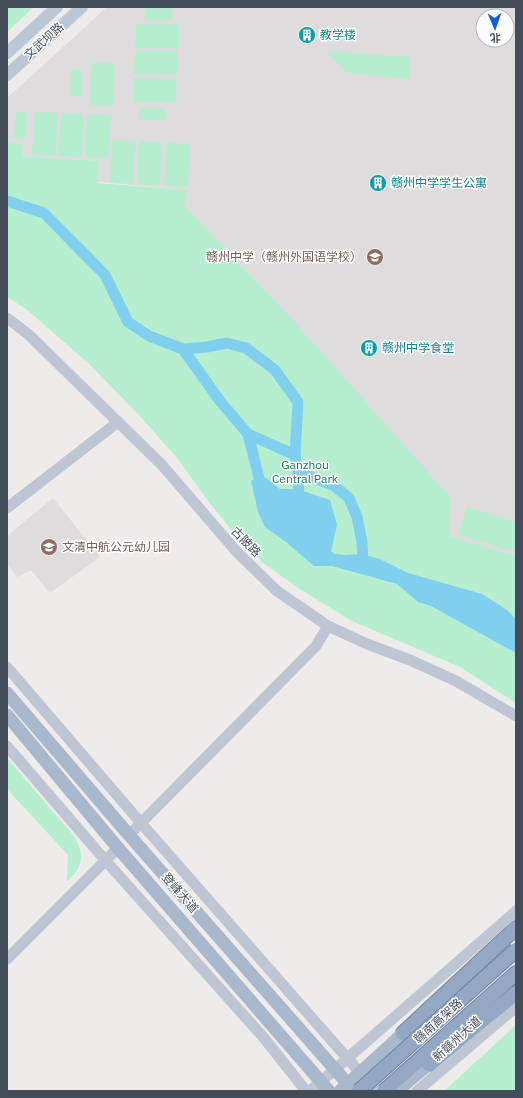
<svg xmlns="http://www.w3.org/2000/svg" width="523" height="1098" font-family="'IBM Plex Sans','Noto Sans SC',sans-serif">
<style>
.education{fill:#dfdcdd;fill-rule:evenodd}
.green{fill:#b6efd0}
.water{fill:#81cfee}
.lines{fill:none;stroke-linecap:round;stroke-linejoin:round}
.canal{stroke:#81cfee;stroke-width:11}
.trunk-casing{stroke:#6c84a8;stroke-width:16}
.tertiary{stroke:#bdc6d2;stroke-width:11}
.secondary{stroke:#bcc7d6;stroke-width:12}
.primary{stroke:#a9b8cc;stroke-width:13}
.trunk{stroke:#94a8c4;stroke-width:14}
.trunk-bridge-casing{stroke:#6c84a8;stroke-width:16;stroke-linecap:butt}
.trunk-bridge{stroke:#94a8c4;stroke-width:14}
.labels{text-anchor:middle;stroke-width:3;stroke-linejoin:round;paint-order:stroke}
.culture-label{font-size:12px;fill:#0d838f;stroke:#fff;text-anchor:start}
.street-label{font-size:12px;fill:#434d59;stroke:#fff}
.education-label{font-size:12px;fill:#785e54;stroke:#fff;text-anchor:end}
.park-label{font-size:12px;fill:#137b4f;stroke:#fff}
</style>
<rect width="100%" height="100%" fill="#eeebeb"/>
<!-- education -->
<g class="education">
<path d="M 107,7 L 516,7 L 516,556 L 449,536 L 283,309 L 185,206 L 188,190 L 98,182 L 98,161 L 22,156 L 23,144 L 7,142 L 7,98 ZM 483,16 L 507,16 L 507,40 L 483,40 Z"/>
<polygon points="53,498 100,557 50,593 31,570 17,577 7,563 7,536"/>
</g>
<!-- green -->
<g class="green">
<polygon points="7,7 34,7 7,32"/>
<rect x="145" y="8" width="27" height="12"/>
<polygon points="136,24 179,24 179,48 135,48"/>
<polygon points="135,51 178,51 178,75 134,74"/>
<polygon points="326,51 410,57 409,79 348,73"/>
<polygon points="92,62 115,63 113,106 89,105"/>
<polygon points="71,69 82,70 81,96 70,95"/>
<polygon points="133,78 177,79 176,102 133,102"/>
<polygon points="139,108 165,108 165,120 139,119"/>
<polygon points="35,111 58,113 56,156 32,154"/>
<polygon points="16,112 27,112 26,139 14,138"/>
<polygon points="61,113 84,114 82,157 58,156"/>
<polygon points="87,114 111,115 108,158 85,157"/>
<polygon points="112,140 136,141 133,184 110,182"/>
<polygon points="139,141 162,142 160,185 137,184"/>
<polygon points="7,142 23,144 22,156 99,161 98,183 188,190 185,206 283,309 451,498 449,536 516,556 516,703 460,667 352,621 298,588 262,562 238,538 209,502 177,458 139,415 88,363 26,309 7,297"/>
<polygon points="167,142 190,144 188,187 164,185"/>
<polygon points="467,507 516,522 515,552 458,534"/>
<path d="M 7,758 L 73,835 C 85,853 84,867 67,881 L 68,855 L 7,789 Z"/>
<polygon points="516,1025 516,1091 444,1091"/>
</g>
<!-- water -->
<polygon class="water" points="260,476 266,478 280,489 297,489 330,500 337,525 331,551 335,554 346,555 360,554 380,559 408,573 482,594 507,610 516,619 516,653 431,606 418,602 397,584 332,566 314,566 286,542 265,527 258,512 251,481"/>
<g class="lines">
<!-- canal -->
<g class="canal">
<polyline points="7,201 44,213 105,275 128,322 149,336 183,349 207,347 227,343 246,348 275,370 298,402 295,455 298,472 299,503"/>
<polyline points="183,349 220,401 248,434 295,455"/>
<polyline points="248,434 260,482 267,489"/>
<polyline points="298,472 333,485 349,498 357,517 362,542 363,562"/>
</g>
<!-- trunk casing -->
<g class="trunk-casing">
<g id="trunk">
<polyline points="403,1033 516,928"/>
<polyline points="429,1064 516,993"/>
<polyline points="384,1091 516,973"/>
</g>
</g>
<!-- tertiary -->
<g class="tertiary">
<polyline points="7,318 28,334 162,465 236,551 277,591 328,626 367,644 410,660 456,681 516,716"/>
<polyline points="7,508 118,422"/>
<polyline points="7,667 141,823 376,1091"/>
<polyline points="7,746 105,860 264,1038 306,1091"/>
<polyline points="129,835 316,646 328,626"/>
<polyline points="7,959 118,848"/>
<polyline points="310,1091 516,911"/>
<polyline points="417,1091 516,1007"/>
</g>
<!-- secondary -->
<g class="secondary">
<polyline points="7,53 57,7"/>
<polyline points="7,75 82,7"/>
</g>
<!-- primary -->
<g class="primary">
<polyline points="7,693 129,835 354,1091"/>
<polyline points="7,715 118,848 329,1091"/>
<polyline points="340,1091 411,1026"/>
<polyline points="397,1091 437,1057"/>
</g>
<!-- trunk -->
<use href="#trunk" class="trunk"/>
<!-- trunk-bridge casing -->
<g class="trunk-bridge-casing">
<polyline id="trunk-bridge" points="359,1091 516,950"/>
</g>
<!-- trunk-bridge -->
<use href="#trunk-bridge" class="trunk-bridge"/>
</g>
<!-- icons -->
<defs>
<g id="building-disc" transform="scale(0.9)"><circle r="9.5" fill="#0f9aa8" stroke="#fff"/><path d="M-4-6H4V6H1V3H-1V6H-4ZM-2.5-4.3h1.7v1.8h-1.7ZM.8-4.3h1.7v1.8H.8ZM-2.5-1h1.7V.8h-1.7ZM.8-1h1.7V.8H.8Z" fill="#fff"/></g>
<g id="school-disc" transform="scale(0.9)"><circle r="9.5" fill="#8d6e63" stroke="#fff"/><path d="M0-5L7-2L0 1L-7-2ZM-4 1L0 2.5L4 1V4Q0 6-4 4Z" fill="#fff"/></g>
</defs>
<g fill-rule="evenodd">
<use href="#building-disc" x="307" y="35"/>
<use href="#building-disc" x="378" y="183"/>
<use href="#school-disc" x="375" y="257"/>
<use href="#building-disc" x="369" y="348"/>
<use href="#school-disc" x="49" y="547"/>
</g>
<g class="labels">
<!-- culture labels -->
<g class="culture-label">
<text x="320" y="39">教学楼</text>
<text x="391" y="187">赣州中学学生公寓</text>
<text x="382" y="352">赣州中学食堂</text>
</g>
<!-- street labels -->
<g class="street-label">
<text transform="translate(44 41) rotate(-42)" y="4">文武坝路</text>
<text transform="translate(246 542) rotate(46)" y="4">古陂路</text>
<text transform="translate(180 893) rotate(49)" y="4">登峰大道</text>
<text transform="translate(438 1021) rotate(-42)" y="4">赣南高架路</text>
<text transform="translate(457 1039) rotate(-42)" y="4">新赣州大道</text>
</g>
<!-- education labels -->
<g class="education-label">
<text x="362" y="261">赣州中学（赣州外国语学校）</text>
<text x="62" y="551" text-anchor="start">文清中航公元幼儿园</text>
</g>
<!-- park labels -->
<g class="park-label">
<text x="305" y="469">Ganzhou<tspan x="305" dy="14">Central Park</tspan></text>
</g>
</g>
<!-- border -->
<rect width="523" height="1098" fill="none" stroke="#434d59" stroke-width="16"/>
<!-- north arrow -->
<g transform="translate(495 28) rotate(178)"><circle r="19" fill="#ffffff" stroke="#b4b8bd"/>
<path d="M0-3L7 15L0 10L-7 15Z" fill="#135ce0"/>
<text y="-6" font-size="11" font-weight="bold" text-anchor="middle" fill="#434d59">北</text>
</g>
</svg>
